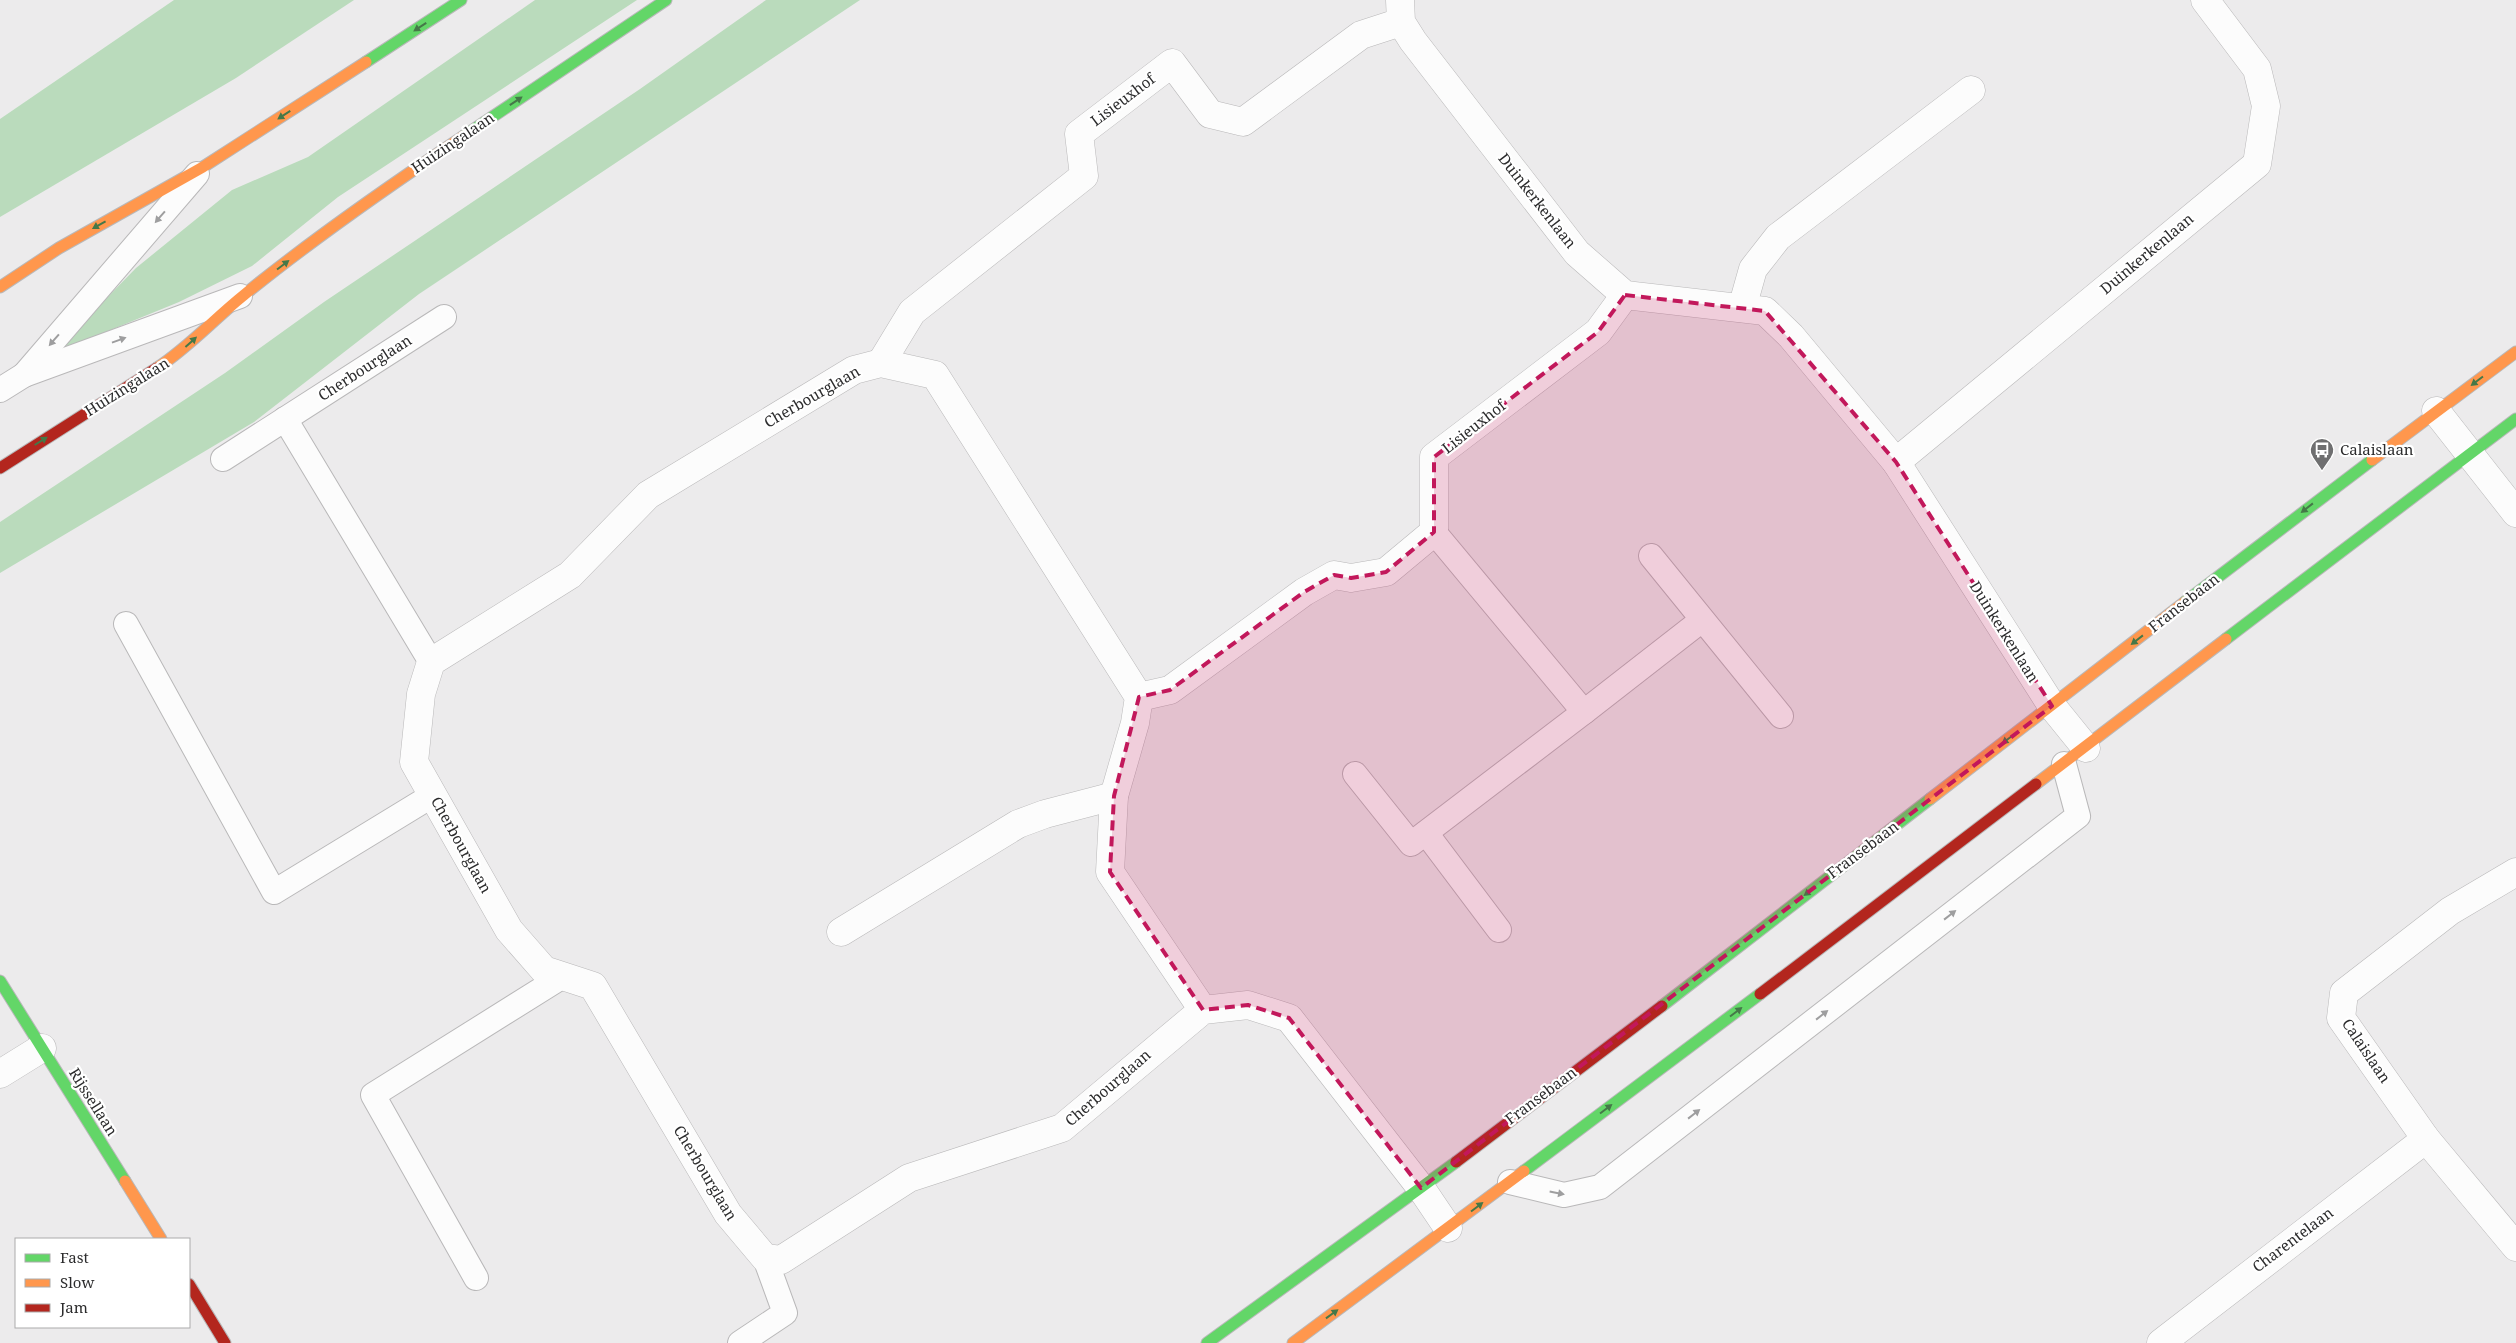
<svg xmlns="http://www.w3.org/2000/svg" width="2516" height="1343" font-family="'Noto Serif',serif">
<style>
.green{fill:#badbbc}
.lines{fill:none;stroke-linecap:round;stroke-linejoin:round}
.lane-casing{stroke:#b9b8b9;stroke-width:26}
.street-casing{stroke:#b9b8b9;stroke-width:29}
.fast-casing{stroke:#b9b8b9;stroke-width:13}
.slow-casing{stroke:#b9b8b9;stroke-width:13}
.jam-casing{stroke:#b9b8b9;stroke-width:13}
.lane{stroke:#fcfcfc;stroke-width:24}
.street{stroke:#fcfcfc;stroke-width:28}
.fast{stroke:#63d668;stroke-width:11}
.slow{stroke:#ff974d;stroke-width:11}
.jam{stroke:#b3261e;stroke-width:11}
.oneway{fill:#457848}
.oneway2{fill:#9e9e9f}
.marked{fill:#c2185b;fill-opacity:0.2;stroke:#c2185b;stroke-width:4;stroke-dasharray:10 6;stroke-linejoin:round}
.labels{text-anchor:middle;stroke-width:4.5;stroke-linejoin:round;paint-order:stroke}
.street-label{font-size:15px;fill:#2c2c2d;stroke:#fff}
.poi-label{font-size:15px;fill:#2c2c2d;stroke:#fff;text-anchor:start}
</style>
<rect width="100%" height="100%" fill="#ecebec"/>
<!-- green -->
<g class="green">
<polygon points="174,0 354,0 236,78 0,217 0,119"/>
<polygon points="535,0 637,0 338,197 252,266 179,302 52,354 136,268 232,190 308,157"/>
<polygon points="766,0 860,0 419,294 254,422 0,573 0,522 225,373 324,302 640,89"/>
</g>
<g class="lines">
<!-- lane casing -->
<g class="lane-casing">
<g id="lane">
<polyline points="24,375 197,174"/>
<polyline points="0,390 24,375 240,296"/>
<polyline points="285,419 431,662"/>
<polyline points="223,459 444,317"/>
<polyline points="1651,556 1781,716"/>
<polyline points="126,624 274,892 433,795"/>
<polyline points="1584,712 1702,620"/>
<polyline points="1355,774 1411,844 1584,712 1434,532"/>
<polyline points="1426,833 1499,930"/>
<polyline points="1510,1182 1564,1195 1600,1187 2078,816 2064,764"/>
<polyline points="476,1278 373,1095 563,976"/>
<polyline points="740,1343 785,1313 765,1258"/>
</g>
</g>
<!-- street casing -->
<g class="street-casing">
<g id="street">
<polyline points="1400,0 1401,22 1413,41 1577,253 1625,295 1765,311 1791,336 1896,462 2052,706 2086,748"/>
<polyline points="1742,308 1753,269 1778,237 1971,90"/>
<polyline points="881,363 912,312 1084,176 1079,134 1172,63 1210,114 1243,122 1361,35 1401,22"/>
<polyline points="2436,411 2516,513"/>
<polyline points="1896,462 2257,164 2266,106 2257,69 2205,0"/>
<polyline points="1139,697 1170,690 1304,592 1334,575 1351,578 1386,572 1434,532 1434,457 1598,332 1625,295"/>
<polyline points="2516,872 2450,911 2344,993 2341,1018 2426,1139 2516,1247"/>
<polyline points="841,932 1018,824 1045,814 1114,796"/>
<polyline points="1203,1010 1110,872 1114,796 1135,723 1139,697 935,375 881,363 854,370 648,495 570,575 431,662 421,694 414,762 509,930 544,970 593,986 728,1214 765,1258 781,1260 909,1178 1062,1128 1203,1010 1248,1005 1289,1018 1421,1188 1448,1228"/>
<polyline points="0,1074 42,1048"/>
<polyline points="2161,1343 2426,1139"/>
</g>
</g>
<!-- fast casing -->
<g class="fast-casing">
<g id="fast">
<polyline points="366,62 461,0"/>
<polyline points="464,136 666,0"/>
<polyline points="2185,602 2372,460"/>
<polyline points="2226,639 2516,419"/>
<polyline points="0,981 125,1181"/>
<polyline points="1662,1006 1930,799"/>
<polyline points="1524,1171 1760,994"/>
<polyline points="1207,1343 1456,1162"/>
</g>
</g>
<!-- slow casing -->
<g class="slow-casing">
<g id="slow">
<polyline points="0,287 59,248 203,167 366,62"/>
<path d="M 157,368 C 189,347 214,319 244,295 C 314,238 389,186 464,136"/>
<polyline points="2372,460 2516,352"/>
<polyline points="2036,784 2226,639"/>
<polyline points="1930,799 2185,602"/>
<polyline points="125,1181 161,1239"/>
<polyline points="1293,1343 1524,1171"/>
</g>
</g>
<!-- jam casing -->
<g class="jam-casing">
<g id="jam">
<polyline points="0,468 157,368"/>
<polyline points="1760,994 2036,784"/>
<polyline points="1456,1162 1662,1006"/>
<polyline points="189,1284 225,1343"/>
</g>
</g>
<!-- lane -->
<use href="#lane" class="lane"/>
<!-- street -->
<use href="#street" class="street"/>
<!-- fast -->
<use href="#fast" class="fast"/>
<!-- slow -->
<use href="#slow" class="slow"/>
<!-- jam -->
<use href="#jam" class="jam"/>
</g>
<!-- one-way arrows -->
<defs><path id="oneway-solid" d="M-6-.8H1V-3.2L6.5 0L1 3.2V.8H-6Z" transform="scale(1.25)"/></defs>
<g class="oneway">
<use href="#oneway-solid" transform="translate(420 27) rotate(147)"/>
<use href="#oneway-solid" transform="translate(516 101) rotate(-34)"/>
<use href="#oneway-solid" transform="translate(284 115) rotate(147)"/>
<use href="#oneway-solid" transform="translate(99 225) rotate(151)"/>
<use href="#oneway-solid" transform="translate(283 265) rotate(-37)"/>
<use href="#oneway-solid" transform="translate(191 342) rotate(-42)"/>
<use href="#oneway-solid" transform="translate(2477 381) rotate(143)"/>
<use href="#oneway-solid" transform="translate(41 441) rotate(-32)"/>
<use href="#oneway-solid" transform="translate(2307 508) rotate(142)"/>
<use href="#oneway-solid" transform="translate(2137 640) rotate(142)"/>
<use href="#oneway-solid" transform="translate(2008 739) rotate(143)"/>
<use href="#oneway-solid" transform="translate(1810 891) rotate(143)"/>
<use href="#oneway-solid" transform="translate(1736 1012) rotate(-37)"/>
<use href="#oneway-solid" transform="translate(1606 1109) rotate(-37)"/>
<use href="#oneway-solid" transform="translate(1477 1207) rotate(-37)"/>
<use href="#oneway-solid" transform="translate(1332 1314) rotate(-36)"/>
</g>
<g class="oneway2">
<use href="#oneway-solid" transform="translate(160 217) rotate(131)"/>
<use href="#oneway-solid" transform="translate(54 340) rotate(131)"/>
<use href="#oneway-solid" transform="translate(119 340) rotate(-20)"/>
<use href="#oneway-solid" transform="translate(1950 915) rotate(-38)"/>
<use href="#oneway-solid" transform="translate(1822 1015) rotate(-38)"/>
<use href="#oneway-solid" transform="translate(1694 1114) rotate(-38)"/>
<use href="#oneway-solid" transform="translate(1557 1193) rotate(11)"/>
</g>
<!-- marked area -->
<path class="marked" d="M 1625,295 L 1765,311 L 1896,462 L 2052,706 L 1421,1188 L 1289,1018 L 1248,1005 L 1203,1010 L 1110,872 L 1114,796 L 1139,697 L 1170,690 L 1304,592 L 1334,575 L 1351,578 L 1386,572 L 1434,532 L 1434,457 L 1598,332 Z"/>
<!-- icons -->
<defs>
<g id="bus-pin" transform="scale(1.25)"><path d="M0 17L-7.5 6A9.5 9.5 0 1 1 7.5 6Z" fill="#6f6f70" stroke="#fff"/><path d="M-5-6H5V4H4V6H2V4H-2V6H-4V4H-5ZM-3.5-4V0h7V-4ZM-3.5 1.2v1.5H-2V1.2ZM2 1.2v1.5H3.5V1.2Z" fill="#fff"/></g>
</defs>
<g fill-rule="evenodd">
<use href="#bus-pin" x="2322" y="450"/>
</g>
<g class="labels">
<!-- street labels -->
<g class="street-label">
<text transform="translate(1123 100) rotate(-37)" y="5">Lisieuxhof</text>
<text transform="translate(453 143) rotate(-34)" y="5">Huizingalaan</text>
<text transform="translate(1537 201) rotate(52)" y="5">Duinkerkenlaan</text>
<text transform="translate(2147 254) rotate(-40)" y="5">Duinkerkenlaan</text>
<text transform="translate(365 368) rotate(-33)" y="5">Cherbourglaan</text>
<text transform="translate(127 387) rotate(-32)" y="5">Huizingalaan</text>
<text transform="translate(812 397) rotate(-30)" y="5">Cherbourglaan</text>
<text transform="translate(1474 427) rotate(-38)" y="5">Lisieuxhof</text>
<text transform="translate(2184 603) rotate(-38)" y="5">Fransebaan</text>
<text transform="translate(2004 632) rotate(58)" y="5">Duinkerkenlaan</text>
<text transform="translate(461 845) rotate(61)" y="5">Cherbourglaan</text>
<text transform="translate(1863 850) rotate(-37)" y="5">Fransebaan</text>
<text transform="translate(2366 1051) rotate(56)" y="5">Calaislaan</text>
<text transform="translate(1108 1088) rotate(-41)" y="5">Cherbourglaan</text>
<text transform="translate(1541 1096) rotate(-37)" y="5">Fransebaan</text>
<text transform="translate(93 1102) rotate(58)" y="5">Rijssellaan</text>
<text transform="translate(705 1173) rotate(59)" y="5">Cherbourglaan</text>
<text transform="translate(2293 1240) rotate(-37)" y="5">Charentelaan</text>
</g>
<!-- poi labels -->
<g class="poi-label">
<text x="2340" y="455">Calaislaan</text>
</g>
</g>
<!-- legend -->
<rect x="15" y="1238" width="175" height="90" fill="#ffffff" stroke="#ababab"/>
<rect x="25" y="1254" width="25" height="8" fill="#63d668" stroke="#ababab"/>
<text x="60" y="1263" font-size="15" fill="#2c2c2d">Fast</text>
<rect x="25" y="1279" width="25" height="8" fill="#ff974d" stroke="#ababab"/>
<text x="60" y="1288" font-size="15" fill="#2c2c2d">Slow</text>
<rect x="25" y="1304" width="25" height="8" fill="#b3261e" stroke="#ababab"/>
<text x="60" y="1313" font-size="15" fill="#2c2c2d">Jam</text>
</svg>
